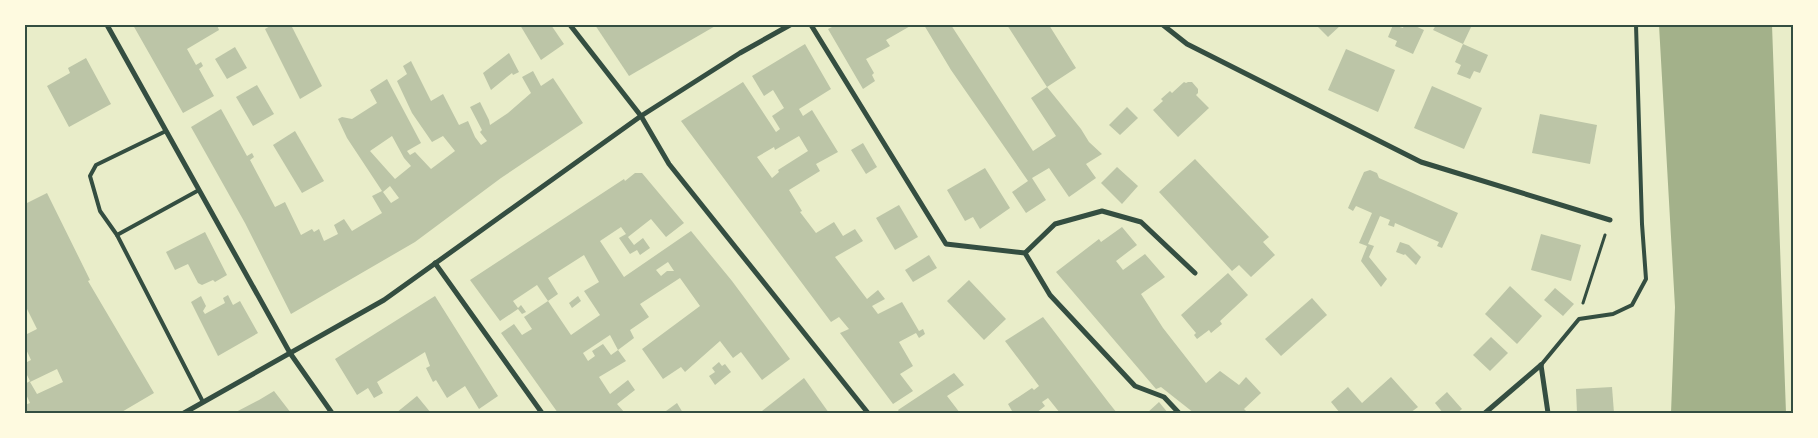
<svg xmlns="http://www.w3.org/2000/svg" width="1818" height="438" font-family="Commissioner,sans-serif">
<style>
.water{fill:#a3b18a}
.building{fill:#bcc5a7;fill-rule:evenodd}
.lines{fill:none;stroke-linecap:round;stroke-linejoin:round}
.path{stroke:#344e41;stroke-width:3}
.service{stroke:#344e41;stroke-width:4}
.minor{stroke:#344e41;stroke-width:5}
.neatline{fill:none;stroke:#344e41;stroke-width:2}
</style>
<rect width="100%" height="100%" fill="#e9edc9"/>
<!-- water -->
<polygon class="water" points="1659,25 1772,25 1786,413 1671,413 1675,307"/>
<!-- building -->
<g class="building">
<polygon points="133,25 217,25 219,30 187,49 196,65 201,62 203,66 199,69 214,96 183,113"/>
<polygon points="272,25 291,25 322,86 300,99 265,29"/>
<polygon points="520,25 551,25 564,44 541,60"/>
<polygon points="595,25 717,25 629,76"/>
<polygon points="836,25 912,25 886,40 890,46 866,59 874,73 872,75 875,81 863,89 828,29"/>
<polygon points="924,25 951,25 1033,151 1056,136 1031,98 1047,87 1007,25 1049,25 1076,68 1047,87 1081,129 1089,142 1102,154 1086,164 1096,178 1069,197 1049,168 1032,178 1046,200 1026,213 1012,192 1028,181 951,70"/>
<polygon points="1316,25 1341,25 1328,37"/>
<polygon points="1393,25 1403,28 1404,25 1413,25 1424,30 1413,54 1395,46 1397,41 1388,37"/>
<polygon points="1436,25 1472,25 1463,44 1433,30"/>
<path d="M 805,44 L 831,89 L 799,109 L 803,116 L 812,110 L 838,152 L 816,164 L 820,171 L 789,190 L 802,211 L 800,212 L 816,233 L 834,222 L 843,236 L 855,229 L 863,241 L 835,257 L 867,299 L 878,290 L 885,299 L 872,306 L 878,314 L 902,302 L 919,331 L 923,329 L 925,334 L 919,338 L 916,333 L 899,342 L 913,366 L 900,374 L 913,391 L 893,404 L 840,333 L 849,329 L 839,317 L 831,322 L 681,121 L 743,82 L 776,132 L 780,129 L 772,116 L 784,108 L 773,90 L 764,96 L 752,76 ZM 799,136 L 808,151 L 778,170 L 779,172 L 772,178 L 757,157 L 774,147 L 775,150 Z"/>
<polygon points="1463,44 1488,55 1480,73 1474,71 1470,79 1457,74 1461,65 1455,62"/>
<polygon points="235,47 247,68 227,79 215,59"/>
<polygon points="1346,49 1395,70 1378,112 1328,90"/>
<polygon points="509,53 519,72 513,75 512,73 491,90 483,73"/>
<polygon points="86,58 111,104 69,127 47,86 70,73 68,68"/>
<path d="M 411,61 L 431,101 L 443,94 L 459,125 L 468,121 L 475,137 L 481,145 L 487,141 L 480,132 L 482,130 L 470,107 L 480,102 L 489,120 L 490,125 L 508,113 L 531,93 L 522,77 L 533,71 L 541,86 L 553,78 L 583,123 L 501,178 L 415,242 L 291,314 L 245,223 L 191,127 L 221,109 L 247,156 L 252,153 L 254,157 L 250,160 L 275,207 L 285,202 L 301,235 L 312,229 L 314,232 L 319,229 L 324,241 L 338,234 L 334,225 L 344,219 L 352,231 L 382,213 L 372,196 L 382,191 L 347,138 L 338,119 L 342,117 L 352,119 L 377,103 L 370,90 L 387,79 L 421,143 L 407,151 L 410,155 L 415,152 L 431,169 L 455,151 L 443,136 L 432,142 L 412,113 L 397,81 L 407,74 L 403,66 ZM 392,136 L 404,158 L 411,166 L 395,179 L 370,151 ZM 390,186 L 399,198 L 391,203 L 383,192 Z"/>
<polygon points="1184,82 1186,83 1188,82 1192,82 1198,89 1198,93 1196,95 1209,108 1178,137 1153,110 1163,101 1161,99 1170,91 1172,93"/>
<polygon points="257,85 274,114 253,126 236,97"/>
<polygon points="1432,86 1482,108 1464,149 1414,128"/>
<polygon points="1127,107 1138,118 1120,135 1109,125"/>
<polygon points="1540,114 1597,125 1590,164 1532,153"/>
<polygon points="295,131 324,181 302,193 273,145"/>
<polygon points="863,143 877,167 866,174 851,150"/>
<polygon points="1195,159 1269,237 1263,242 1275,255 1251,277 1239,265 1232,271 1159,192"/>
<polygon points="1117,167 1138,186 1122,204 1101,183"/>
<polygon points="985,168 1010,208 980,229 973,217 965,221 947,190"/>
<polygon points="1370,170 1377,173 1379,178 1458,213 1442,248 1437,246 1439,242 1395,223 1394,227 1388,225 1390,220 1380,216 1368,244 1374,246 1369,257 1387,279 1381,287 1361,261 1367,246 1359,243 1372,213 1356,206 1353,211 1348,208 1364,172"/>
<path d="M 635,173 L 642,173 L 684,223 L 666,237 L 651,219 L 628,237 L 634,245 L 643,238 L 650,248 L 640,255 L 637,250 L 630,254 L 619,238 L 626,234 L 621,227 L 600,241 L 624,277 L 691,231 L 732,281 L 790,359 L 762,380 L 741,352 L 733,358 L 720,341 L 685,372 L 681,367 L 663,379 L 642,349 L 700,306 L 680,278 L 640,304 L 649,317 L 630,330 L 634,338 L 618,350 L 610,335 L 583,353 L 588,361 L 595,356 L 592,351 L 603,344 L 611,355 L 618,350 L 626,361 L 599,377 L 610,394 L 628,380 L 635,390 L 617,404 L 625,413 L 558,413 L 501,333 L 514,324 L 522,335 L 532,329 L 524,317 L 548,301 L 571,335 L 600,315 L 584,291 L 599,282 L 584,255 L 548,278 L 558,294 L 548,301 L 537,285 L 513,301 L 518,308 L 521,305 L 526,312 L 522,314 L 518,309 L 500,321 L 470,280 L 624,179 L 625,181 ZM 668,262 L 674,271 L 667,271 L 661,276 L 656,270 Z"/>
<path d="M 47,193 L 90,280 L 88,281 L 154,393 L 120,413 L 25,413 L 25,405 L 30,403 L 25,392 L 25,384 L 30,381 L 25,371 L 25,363 L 31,360 L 25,347 L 25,335 L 37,329 L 25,305 L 25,204 ZM 57,369 L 63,382 L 37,394 L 30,382 Z"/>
<polygon points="899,205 918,237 895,250 876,218"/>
<polygon points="1122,227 1137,245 1116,261 1123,270 1145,254 1165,277 1141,294 1163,328 1206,383 1220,371 1239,385 1246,377 1261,393 1244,409 1246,411 1243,413 1194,413 1161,387 1156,389 1056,272 1099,239 1101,242"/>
<polygon points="205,232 227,275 215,282 213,280 202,285 198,283 188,264 175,270 166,252"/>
<polygon points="1541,234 1581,245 1571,281 1531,270"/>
<polygon points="1400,242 1409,245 1421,257 1416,265 1405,254 1404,255 1396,252"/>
<polygon points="929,255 937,268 913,282 905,270"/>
<polygon points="1228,273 1248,295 1220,321 1222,324 1211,333 1209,330 1197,339 1194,335 1196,333 1181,315"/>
<polygon points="969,280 1006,319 984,340 947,301"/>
<polygon points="1510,286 1542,316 1517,344 1485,314"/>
<polygon points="1555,288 1574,304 1563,316 1544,300"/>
<polygon points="228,295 233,305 240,301 258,333 218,356 191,302 201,296 206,306 203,311 205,314 225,303 223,298"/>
<polygon points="435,296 498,396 479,409 465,386 447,398 436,380 433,382 426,368 430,366 425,352 377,382 383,393 374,398 368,388 357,395 335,359"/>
<polygon points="578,296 581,301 572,308 569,303"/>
<polygon points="1312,298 1327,315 1281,356 1265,339"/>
<polygon points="1043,317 1109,403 1117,413 1060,413 1048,398 1042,402 1045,406 1036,413 1010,413 1012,411 1008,404 1032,388 1034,390 1039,386 1005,341"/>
<polygon points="1491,337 1508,353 1490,371 1473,355"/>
<polygon points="719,362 722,366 725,364 731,372 715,385 709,376 715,372 712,368"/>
<polygon points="954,373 964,385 947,396 960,413 900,413 898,410"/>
<polygon points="1391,377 1418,407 1410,413 1340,413 1331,402 1348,387 1362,403"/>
<polygon points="804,378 829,413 763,413 762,411"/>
<polygon points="1612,387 1614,413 1577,413 1576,389"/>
<polygon points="274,391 291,413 234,413 259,400"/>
<polygon points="1447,392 1462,409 1457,413 1443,413 1435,403"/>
<polygon points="417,396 431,413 396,413"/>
<polygon points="1159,402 1168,413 1147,413"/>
<polygon points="677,403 683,413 668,413 666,411"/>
</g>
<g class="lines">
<!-- path -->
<polyline class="path" points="1583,303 1605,235"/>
<!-- service -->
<g class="service">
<polyline points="166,131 96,165 90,176 100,211 117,235 199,190"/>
<polyline points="117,235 203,402"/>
<polyline points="1541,365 1579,319 1613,314 1632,305 1646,279 1642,224 1636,25"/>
</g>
<!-- minor -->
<g class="minor">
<polyline points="107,25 290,353 332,413"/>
<polyline points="570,25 641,116 669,164 868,413"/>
<polyline points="811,25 946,244 1025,253 1050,295 1135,386 1164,397 1179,413"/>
<polyline points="1163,25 1187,44 1421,162 1610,220"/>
<polyline points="1025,253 1055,224 1102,211 1141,222 1195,273"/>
<polyline points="435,263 542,413"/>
<polyline points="1541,365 1548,413"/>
<polyline points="184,413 384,300 641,116 740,53 790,25"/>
<polyline points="1485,413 1541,365"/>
</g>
</g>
<!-- border -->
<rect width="1818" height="438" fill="none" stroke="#fefae0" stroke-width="52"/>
<rect x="26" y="26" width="1766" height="386" class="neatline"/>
</svg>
